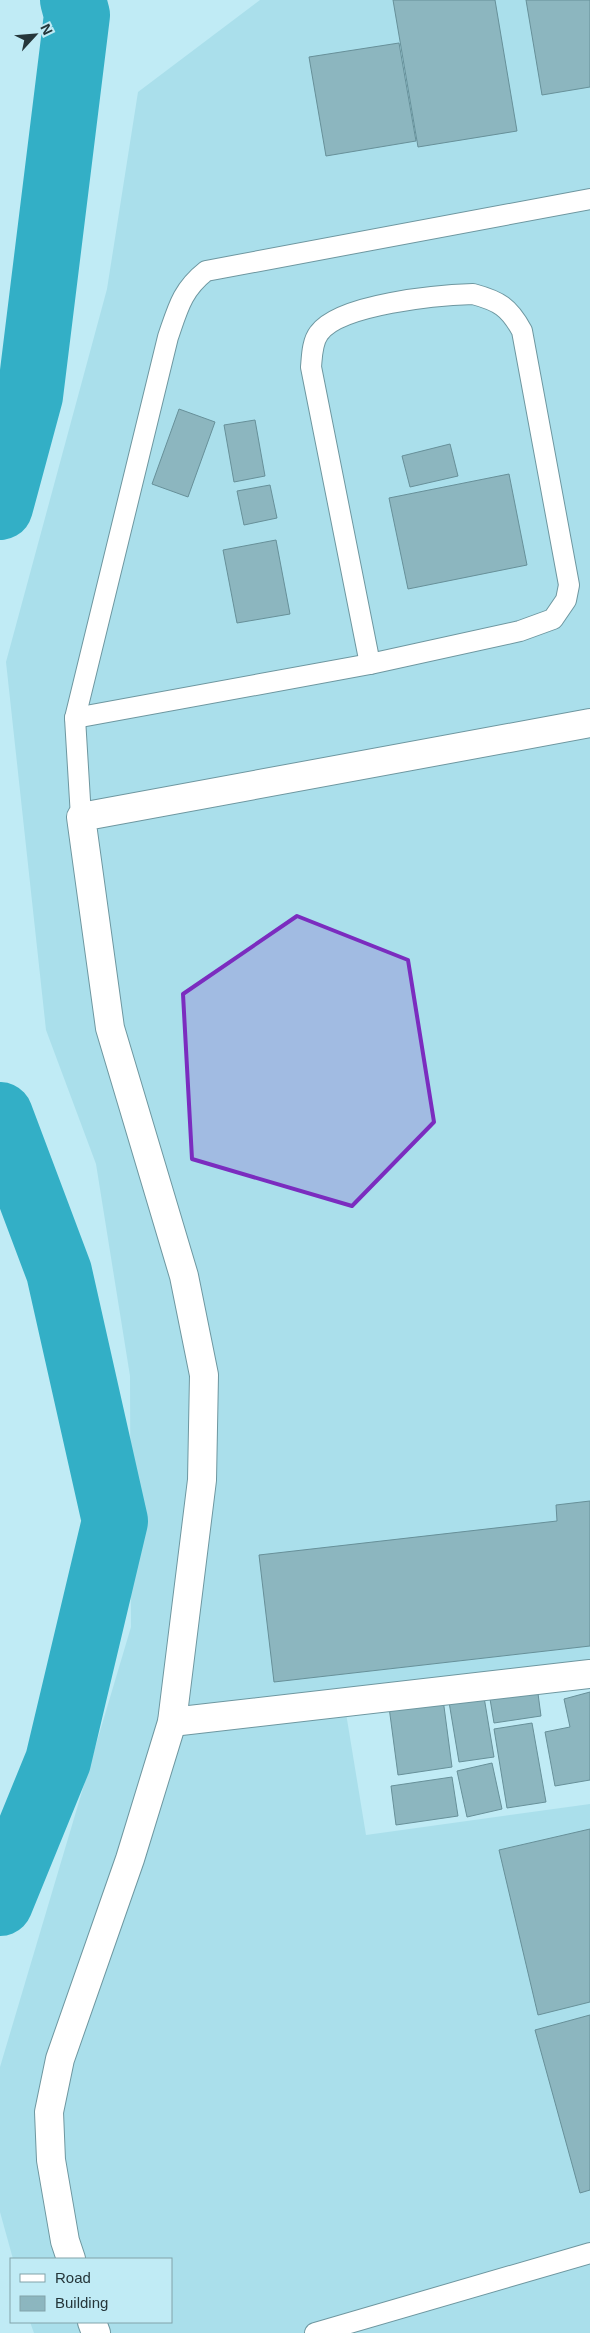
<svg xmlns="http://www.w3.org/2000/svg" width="590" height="2333" font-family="Arial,sans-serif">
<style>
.built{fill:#aadfeb}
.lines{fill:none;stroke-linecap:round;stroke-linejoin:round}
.river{stroke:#33afc6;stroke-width:66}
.building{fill:#8cb6bf;stroke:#679099}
.service-casing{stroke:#6e97a0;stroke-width:22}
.minor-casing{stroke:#6e97a0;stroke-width:30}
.service{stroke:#fff;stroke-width:20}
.minor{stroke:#fff;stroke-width:28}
.marked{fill:#7b2cbf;fill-opacity:0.2;stroke:#7b2cbf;stroke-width:4;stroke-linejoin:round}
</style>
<rect width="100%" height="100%" fill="#c0ebf5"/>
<!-- built -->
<polygon class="built" points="260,0 590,0 590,1666 344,1701 366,1835 590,1804 590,2333 34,2333 30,2322 171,2322 171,2259 13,2259 0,2212 0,2067 131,1627 130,1376 96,1164 46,1030 6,662 107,289 138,92"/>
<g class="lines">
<!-- river -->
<g class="river">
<polyline points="0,507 30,396 77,15 73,0"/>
<polyline points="0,1115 59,1272 115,1521 58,1761 0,1903"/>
</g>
</g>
<!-- building -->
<g class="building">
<polygon points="393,0 495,0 517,131 418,147"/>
<polygon points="526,0 590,0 590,87 542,95"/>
<polygon points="399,43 416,141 326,156 309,57"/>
<polygon points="179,409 215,422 188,497 152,484"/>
<polygon points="255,420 265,476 234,482 224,425"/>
<polygon points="450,444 458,476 410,487 402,456"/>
<polygon points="509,474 527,565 408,589 389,498"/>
<polygon points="270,485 277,518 244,525 237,491"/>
<polygon points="276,540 290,614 237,623 223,550"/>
<polygon points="590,1501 590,1646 274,1682 259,1555 557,1521 556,1505"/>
<polygon points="537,1686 541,1716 494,1723 489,1693"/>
<polygon points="483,1691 494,1757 459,1762 448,1696"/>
<polygon points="590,1692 590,1780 555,1786 545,1732 570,1727 564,1699"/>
<polygon points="443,1699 452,1767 398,1775 389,1707"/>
<polygon points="532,1723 546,1802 507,1808 494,1729"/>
<polygon points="492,1763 502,1809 467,1817 457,1771"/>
<polygon points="452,1777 458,1816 396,1825 391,1786"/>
<polygon points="590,1829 590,2002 538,2015 499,1850"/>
<polygon points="590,2015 590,2190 580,2193 535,2030"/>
</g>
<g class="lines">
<!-- service casing -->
<g class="service-casing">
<g id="service">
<path d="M 473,294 C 499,301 509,307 522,331 L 569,585 L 566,600 L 553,619 L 520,631 L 370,664 L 311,367 C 312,356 312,342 319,333 C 340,304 438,295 473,294 Z"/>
<polyline points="75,718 370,664"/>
<path d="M 81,817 L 75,718 L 168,337 C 178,308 182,290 206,271 L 590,199"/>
<polyline points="315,2333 590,2253"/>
</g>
</g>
<!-- minor casing -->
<g class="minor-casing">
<g id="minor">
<polyline points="172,1722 590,1674"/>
<polyline points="71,2259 65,2241 51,2160 49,2112 60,2059 130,1859 172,1722 202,1480 204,1375 184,1276 110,1028 81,817 590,723"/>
<polyline points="92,2322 96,2333"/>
</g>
</g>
<!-- service -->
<use href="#service" class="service"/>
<!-- minor -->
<use href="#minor" class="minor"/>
</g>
<!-- marked area -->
<path class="marked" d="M 297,916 L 408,960 L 434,1122 L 352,1206 L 192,1159 L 183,994 Z"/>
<!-- legend -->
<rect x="10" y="2258" width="162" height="65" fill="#c0ebf5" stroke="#82a3aa"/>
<rect x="20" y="2274" width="25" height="8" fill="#ffffff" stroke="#82a3aa"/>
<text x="55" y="2283" font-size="15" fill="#25363a">Road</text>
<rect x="20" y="2296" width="25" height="15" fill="#8cb6bf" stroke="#82a3aa"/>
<text x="55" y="2308" font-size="15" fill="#25363a">Building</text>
<!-- north arrow -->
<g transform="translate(35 35) rotate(64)" stroke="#c0ebf5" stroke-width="4" paint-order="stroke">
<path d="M0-4L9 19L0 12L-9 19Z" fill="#25363a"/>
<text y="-8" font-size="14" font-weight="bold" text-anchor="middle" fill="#25363a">N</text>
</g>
</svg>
